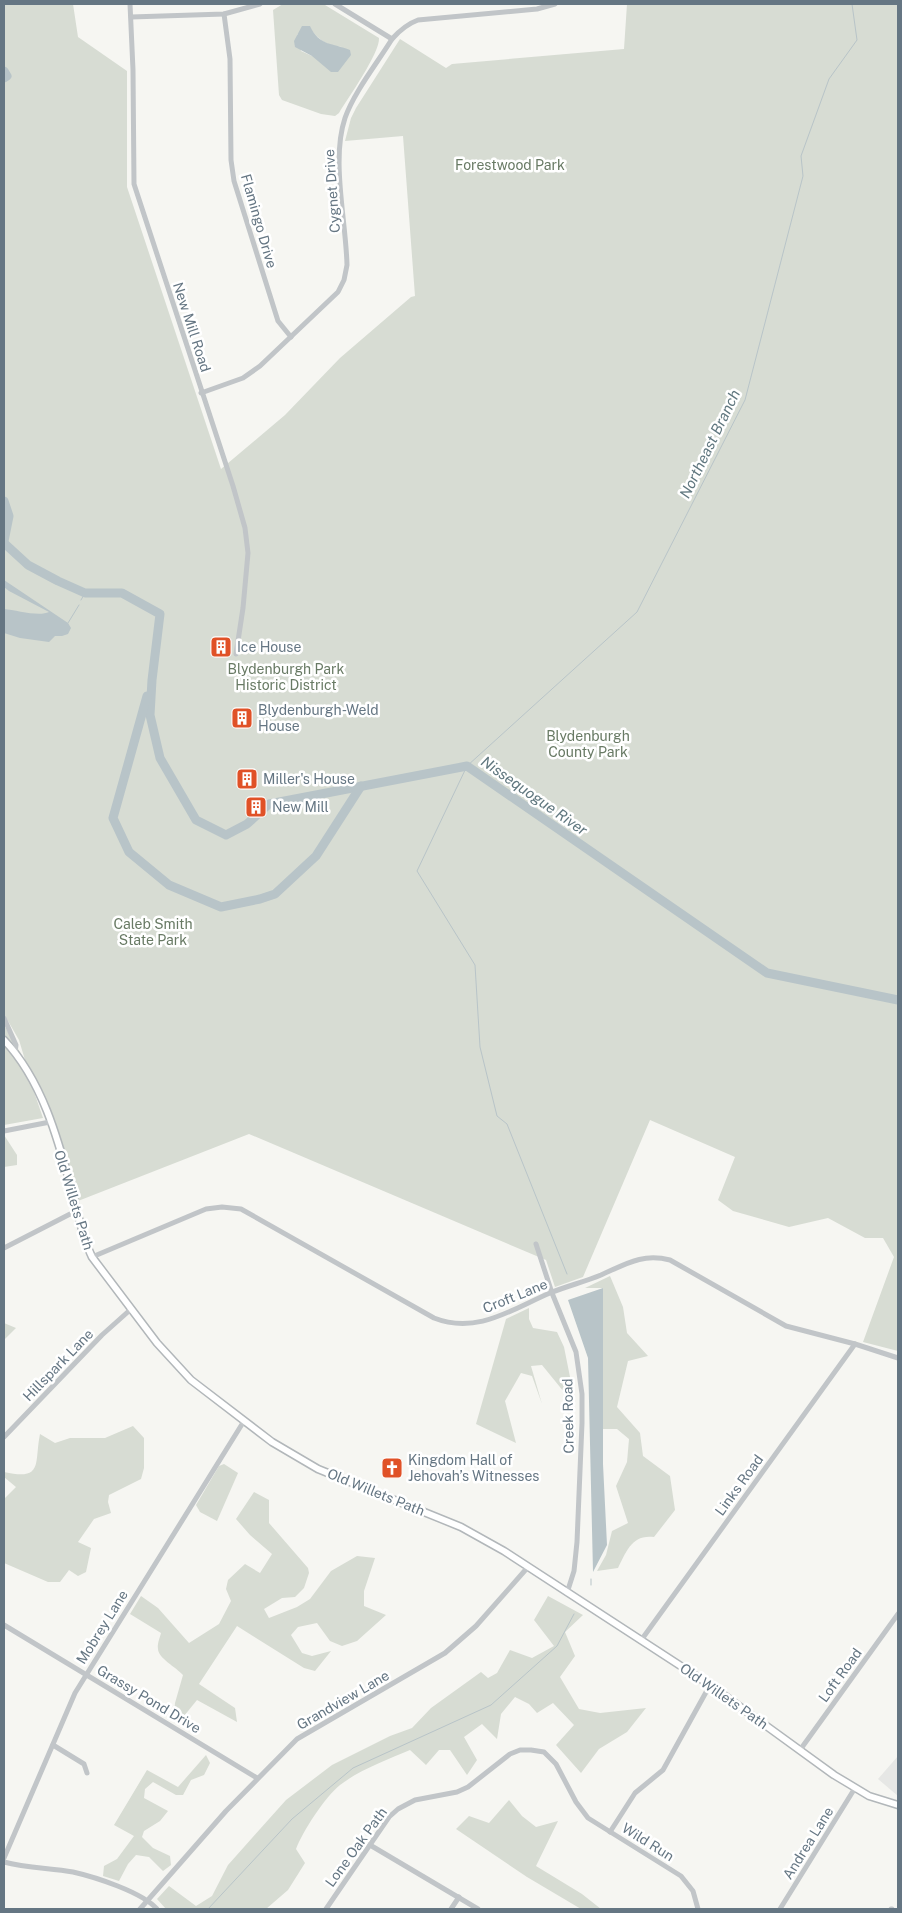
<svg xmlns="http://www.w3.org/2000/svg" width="902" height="1913" font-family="'Public Sans',sans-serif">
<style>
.built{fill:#e6e7e5}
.green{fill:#d7dcd3;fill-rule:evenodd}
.water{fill:#b8c4c8}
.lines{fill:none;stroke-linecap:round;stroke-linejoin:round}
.stream{stroke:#b8c4c8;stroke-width:1}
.river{stroke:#b8c4c8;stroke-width:9}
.major-casing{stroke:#b2b7ba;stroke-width:9}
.minor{stroke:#c1c5c8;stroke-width:5}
.major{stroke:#fff;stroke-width:6}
.labels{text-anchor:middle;stroke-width:5;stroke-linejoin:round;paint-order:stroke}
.park-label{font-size:14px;fill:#687a64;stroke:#fff}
.street-label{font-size:14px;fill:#657683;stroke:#fff}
.poi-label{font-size:14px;fill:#657683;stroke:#fff;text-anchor:start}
.water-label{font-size:15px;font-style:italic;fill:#60777f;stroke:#fff}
</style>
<rect width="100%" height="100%" fill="#f6f6f2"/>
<!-- built -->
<polygon class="built" points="898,1756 898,1796 878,1779"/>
<!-- green -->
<g class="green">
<polygon points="4,4 73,4 78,37 127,71 127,187 221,469 285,415 340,358 411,297 415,296 403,136 345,141 351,118 356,108 400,39 446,68 452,64 624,49 627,4 898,4 898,1351 863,1342 894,1257 883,1238 865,1238 828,1218 789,1227 733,1211 718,1200 735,1157 650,1120 583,1277 555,1287 546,1260 249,1134 78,1201 55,1121 25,1060 19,1040 4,1014"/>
<path d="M 283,4 L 325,5 L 379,38 C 380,53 348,98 339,113 L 335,116 L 321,114 L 282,100 L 279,95 L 273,10 ZM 312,31 C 320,41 329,46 342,47 L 312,56 L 301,51 L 297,35 L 300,32 Z"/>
<polygon points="4,1025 21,1054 43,1118 4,1125"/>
<polygon points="4,1135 17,1155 17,1165 4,1167"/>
<path d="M 610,1276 L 623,1307 L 627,1333 L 648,1356 L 628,1361 L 617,1407 L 640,1433 L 643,1456 L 670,1476 L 675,1510 L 654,1537 C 632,1534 626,1552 618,1568 L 597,1571 L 606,1555 L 612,1531 L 628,1523 L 616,1486 L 627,1462 L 629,1439 L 617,1429 L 603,1429 L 603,1288 L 585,1288 Z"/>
<polygon points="529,1308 529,1319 533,1328 557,1332 564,1347 572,1387 564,1392 542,1365 531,1366 542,1404 532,1376 521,1373 505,1401 516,1443 476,1424 506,1319"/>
<polygon points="4,1323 16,1328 4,1340"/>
<path d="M 133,1426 L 144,1438 L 144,1468 L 141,1479 L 109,1495 L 108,1502 L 111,1513 L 94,1519 L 78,1542 L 91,1548 L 86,1572 L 78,1576 L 69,1570 L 60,1582 L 48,1582 L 4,1563 L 4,1499 L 16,1487 L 4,1477 L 4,1472 C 44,1481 34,1463 40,1434 L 55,1443 L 70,1438 L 105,1438 Z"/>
<polygon points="224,1464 238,1473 217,1521 200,1512 196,1505 219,1466"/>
<path d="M 254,1492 L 269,1500 L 269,1523 L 308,1568 L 309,1573 L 304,1588 L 295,1597 L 282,1598 L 264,1609 L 269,1618 L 297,1607 L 310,1599 L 331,1571 L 357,1556 L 375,1558 L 364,1591 L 364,1606 L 386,1615 L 357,1641 L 342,1646 L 330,1641 L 317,1623 L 298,1627 L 291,1635 L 302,1653 L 312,1656 L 331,1651 L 315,1671 L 304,1668 L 237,1626 L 199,1684 L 235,1708 L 237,1722 L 197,1700 L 184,1716 L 174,1717 L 175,1703 L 183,1675 C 176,1667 158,1658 158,1649 C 157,1644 160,1637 161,1633 L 130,1614 L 141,1596 L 158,1608 L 189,1643 L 219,1624 L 231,1601 L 226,1589 L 228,1580 L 245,1564 L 260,1573 L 272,1554 L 250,1535 L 236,1519 Z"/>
<path d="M 548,1596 L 583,1615 L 565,1632 L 575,1656 L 560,1677 L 579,1709 L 600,1713 L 646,1708 L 627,1732 L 599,1749 L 581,1773 L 556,1745 L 574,1725 L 553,1703 L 537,1713 L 529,1704 L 515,1697 L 501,1714 L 497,1739 L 482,1724 L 464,1737 L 477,1760 L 467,1775 L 450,1750 L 439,1750 L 426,1765 L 410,1750 C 387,1760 361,1769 340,1785 C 325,1797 303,1831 296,1849 L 305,1863 L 288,1890 L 266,1909 L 166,1909 L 157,1899 L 169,1886 L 196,1906 L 212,1896 L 228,1865 L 286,1800 L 332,1765 L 390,1736 L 412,1728 L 431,1708 L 481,1672 L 488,1678 L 497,1673 L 510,1650 L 532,1658 L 554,1646 L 534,1620 Z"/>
<polygon points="206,1755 210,1763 204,1775 191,1780 183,1795 176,1795 153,1782 145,1789 144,1798 168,1811 160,1821 144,1831 142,1837 153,1848 170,1856 171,1865 163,1871 149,1857 136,1855 128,1864 119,1881 103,1876 104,1866 117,1859 134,1836 114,1825 147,1770 178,1787"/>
<polygon points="509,1800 522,1816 536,1827 558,1821 536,1866 582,1894 601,1909 581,1909 527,1877 456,1829 469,1816 489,1823"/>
</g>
<!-- water -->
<g class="water">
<path d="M 302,26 L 310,26 C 319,46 333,43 350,50 L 351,55 L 338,72 L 331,72 L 312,56 L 295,47 L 294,41 Z"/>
<path d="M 4,580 L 68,623 L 71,628 L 68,634 L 62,636 L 55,636 L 49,642 L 20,638 L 4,633 L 4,609 C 16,610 39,617 49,612 L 9,591 L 4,587 Z"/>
<polygon points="603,1288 603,1464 607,1545 593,1572 588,1358 568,1300"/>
</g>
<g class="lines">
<!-- stream -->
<g class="stream">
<polyline points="81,600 85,593"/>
<polyline points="68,623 79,605"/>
<polyline points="567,1274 507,1124 497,1116 480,1047 475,965 417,871 467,766 637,612 745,400 803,176 801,156 829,79 857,40 852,4"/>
<polyline points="591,1579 591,1585"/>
<polyline points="208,1909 292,1819 353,1768 491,1705 557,1646 574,1614"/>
</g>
<!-- river -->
<g class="river">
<polyline points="4,71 7,76 4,78"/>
<polyline points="4,501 9,516 4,541"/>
<polyline points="4,543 28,565 58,581 85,593 122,593 160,614 152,680 150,715 160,758 196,820 226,835 247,824 269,804 467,766 767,973 898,1000"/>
<polyline points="147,696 113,818 129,852 169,885 221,907 260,899 275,894 316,856 361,786"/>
</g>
<!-- major casing -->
<g class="major-casing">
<path id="major" d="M 4,1040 C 42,1080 58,1139 72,1191 C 78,1214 82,1236 92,1257 L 157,1343 L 191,1380 L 272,1442 L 318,1469 L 461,1527 L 504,1551 L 710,1685 L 834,1775 L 869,1796 L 898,1805"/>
</g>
<!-- minor -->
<g class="minor">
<polyline points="130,4 133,70 134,184 233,486 245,528 248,553 243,608 236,654"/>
<polyline points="335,4 392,39"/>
<polyline points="224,14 230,59 231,160 234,181 278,321 291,337"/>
<polyline points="131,17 224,14 260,4"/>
<path d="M 201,393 L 243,378 L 260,366 L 338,292 L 344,280 L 347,265 C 346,220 331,160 345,118 C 354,92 378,62 392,39 C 400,30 407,24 418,20 L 537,9 L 555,4"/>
<polyline points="4,1018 16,1045 15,1053"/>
<polyline points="4,1131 50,1122"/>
<polyline points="536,1244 552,1293 576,1352 582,1394 582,1423 577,1542 574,1571 567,1593"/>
<polyline points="4,1248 76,1211"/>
<path d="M 92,1257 L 206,1209 L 222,1207 L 241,1209 L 434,1318 C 477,1335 512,1309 550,1293 C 567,1286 584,1282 601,1275 C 626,1264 642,1253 670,1260 L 786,1326 L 855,1344 L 898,1358"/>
<polyline points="4,1437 102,1335 130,1310"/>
<polyline points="4,1625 257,1778"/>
<polyline points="642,1639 855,1344"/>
<polyline points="53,1745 84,1764 87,1773"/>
<polyline points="800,1750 898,1614"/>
<polyline points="610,1832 635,1793 663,1770 710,1685"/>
<polyline points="370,1845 478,1909"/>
<polyline points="4,1858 75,1693 244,1421"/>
<path d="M 4,1862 C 26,1868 50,1868 73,1872 C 95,1877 142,1892 157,1909"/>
<polyline points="140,1909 226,1811 297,1739 445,1653 476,1626 528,1567"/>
<polyline points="326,1909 389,1817 398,1809 415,1800 457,1792 468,1787 510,1754 520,1750 531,1750 544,1752 556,1764 576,1802 588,1818 681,1876 693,1891 698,1909"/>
<polyline points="451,1909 459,1897"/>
<polyline points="780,1909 855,1788"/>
<polyline points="891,1909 892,1909"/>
</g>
<!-- major -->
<use href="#major" class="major"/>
</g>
<!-- icons -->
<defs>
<g id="building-square" transform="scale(1.125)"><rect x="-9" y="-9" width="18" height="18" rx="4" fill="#e05127" stroke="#fff"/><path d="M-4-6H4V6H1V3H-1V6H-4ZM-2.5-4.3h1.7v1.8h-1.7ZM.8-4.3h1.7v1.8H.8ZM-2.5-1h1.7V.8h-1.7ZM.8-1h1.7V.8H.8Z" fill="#fff"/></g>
<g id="church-square" transform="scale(1.125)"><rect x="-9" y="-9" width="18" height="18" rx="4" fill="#e05127" stroke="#fff"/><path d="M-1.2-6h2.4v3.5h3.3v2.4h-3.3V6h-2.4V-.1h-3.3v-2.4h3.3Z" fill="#fff"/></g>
</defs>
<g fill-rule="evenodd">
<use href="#building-square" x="221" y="647"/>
<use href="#building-square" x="242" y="718"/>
<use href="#building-square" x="247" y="779"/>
<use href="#building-square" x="256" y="807"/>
<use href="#church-square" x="392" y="1468"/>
</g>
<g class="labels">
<!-- park labels -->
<g class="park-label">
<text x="510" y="170">Forestwood Park</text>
<text x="286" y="674">Blydenburgh Park<tspan x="286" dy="16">Historic District</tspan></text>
<text x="588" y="741">Blydenburgh<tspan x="588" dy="16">County Park</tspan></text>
<text x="153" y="929">Caleb Smith<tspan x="153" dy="16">State Park</tspan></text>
</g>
<!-- street labels -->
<g class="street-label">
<text transform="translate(332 191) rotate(-94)" y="5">Cygnet Drive</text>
<text transform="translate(259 221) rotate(74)" y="5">Flamingo Drive</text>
<text transform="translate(192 327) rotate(72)" y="5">New Mill Road</text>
<text transform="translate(74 1200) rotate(73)" y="5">Old Willets Path</text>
<text transform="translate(515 1296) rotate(-22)" y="5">Croft Lane</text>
<text transform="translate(58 1365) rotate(-46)" y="5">Hillspark Lane</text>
<text transform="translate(568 1416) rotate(-91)" y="5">Creek Road</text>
<text transform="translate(739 1485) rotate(-54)" y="5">Links Road</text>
<text transform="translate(376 1492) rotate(22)" y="5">Old Willets Path</text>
<text transform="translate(102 1627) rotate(-58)" y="5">Mobrey Lane</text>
<text transform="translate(840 1675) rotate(-54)" y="5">Loft Road</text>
<text transform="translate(724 1696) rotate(35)" y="5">Old Willets Path</text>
<text transform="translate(149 1699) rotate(31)" y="5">Grassy Pond Drive</text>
<text transform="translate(343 1700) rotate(-30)" y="5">Grandview Lane</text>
<text transform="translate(648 1842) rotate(32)" y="5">Wild Run</text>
<text transform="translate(808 1843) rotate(-58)" y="5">Andrea Lane</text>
<text transform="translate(356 1847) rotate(-54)" y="5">Lone Oak Path</text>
</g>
<!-- poi labels -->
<g class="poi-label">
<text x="237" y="652">Ice House</text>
<text x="258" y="715">Blydenburgh-Weld<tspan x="258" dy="16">House</tspan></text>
<text x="263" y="784">Miller's House</text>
<text x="272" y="812">New Mill</text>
<text x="408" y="1465">Kingdom Hall of<tspan x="408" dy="16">Jehovah’s Witnesses</tspan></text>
</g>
<!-- water labels -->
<g class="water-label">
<text transform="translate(710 444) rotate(-64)" y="5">Northeast Branch</text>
<text transform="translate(534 796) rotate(35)" y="5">Nissequogue River</text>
</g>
</g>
<!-- border -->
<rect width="902" height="1913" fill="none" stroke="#657683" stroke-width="10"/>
</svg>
